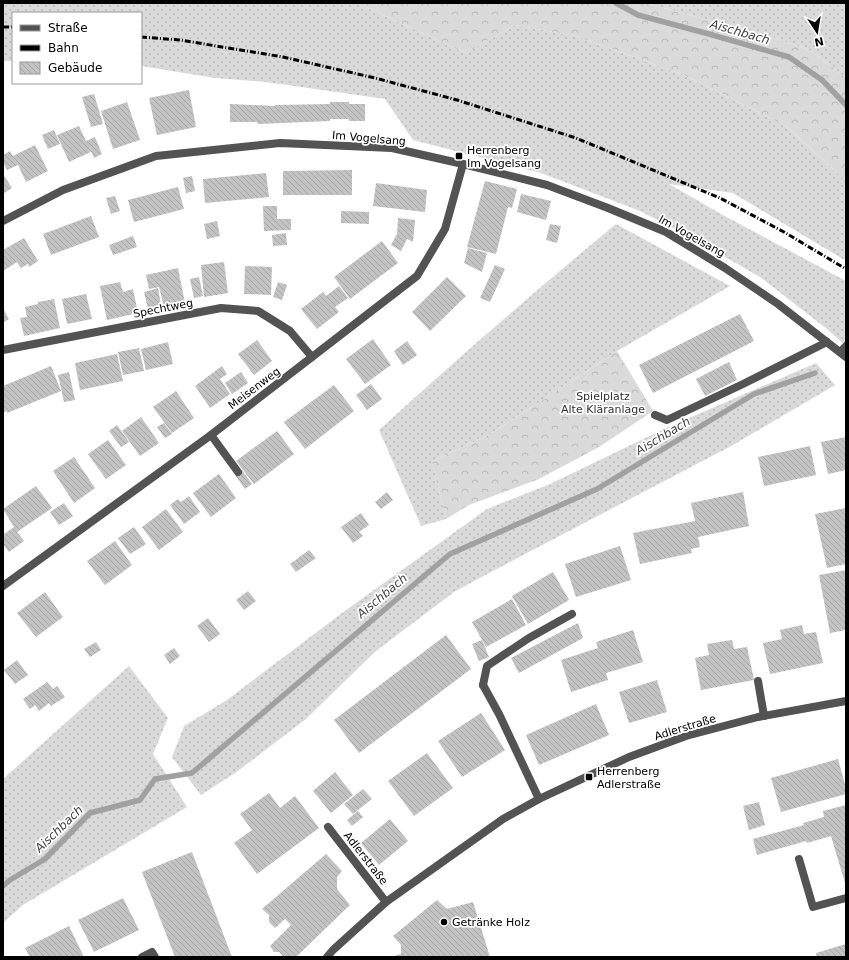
<svg xmlns="http://www.w3.org/2000/svg" width="849" height="960" font-family="'DejaVu Sans',sans-serif">
<style>
.grass{fill:url(#grass-dots)}
.forest{fill:url(#forest-crowns)}
.lines{fill:none;stroke-linecap:round;stroke-linejoin:round}
.stream{stroke:#a1a1a1;stroke-width:5.5}
.building{fill:url(#building-back-hatch)}
.lane{stroke:#535353;stroke-width:8}
.street{stroke:#535353;stroke-width:8}
.rail{stroke:#000;stroke-width:3;stroke-dasharray:6 2 1 2;stroke-linecap:butt}
.poi-dot{fill:#000;stroke:#fff;stroke-width:1.5}
.labels{text-anchor:middle;stroke-width:3.5;stroke-linejoin:round;paint-order:stroke}
.street-label{font-size:11px;fill:#000;stroke:#fff}
.poi-label{font-size:11px;fill:#000;stroke:#fff;text-anchor:start}
.park-label{font-size:11px;fill:#313131;stroke:#fff}
.water-label{font-size:12px;font-style:italic;fill:#424242;stroke:#fff}
</style>
<defs>
<pattern id="grass-dots" width="8" height="8" patternUnits="userSpaceOnUse"><rect width="8" height="8" fill="#dadada"/><path d="M2 2h.1M6 6h.1" fill="none" stroke="#b9b9b9" stroke-width="1.8" stroke-linecap="round"/></pattern>
<pattern id="forest-crowns" width="20" height="18" patternUnits="userSpaceOnUse"><rect width="20" height="18" fill="#dadada"/><path d="M2 6a3 3 0 1 1 6 0M12 15a3 3 0 1 1 6 0" fill="none" stroke="#b9b9b9"/></pattern>
<pattern id="building-back-hatch" width="6" height="6" patternUnits="userSpaceOnUse"><rect width="6" height="6" fill="#c3c3c3"/><path d="M-1 5l2 2M0 0l6 6M5-1l2 2" fill="none" stroke="#a6a6a6"/></pattern>
</defs>
<rect width="100%" height="100%" fill="#fff"/>
<!-- grass -->
<g class="grass">
<polygon points="3,3 360,3 372,10 466,53 515,25 576,36 684,75 786,126 846,181 846,261 733,193 669,184 721,214 846,281 846,346 827,329 760,277 692,238 640,211 541,173 413,140 385,99 266,82 215,78 141,66 141,13 13,13 13,61 3,61"/>
<polygon points="645,3 846,3 846,78 811,51 757,32 719,23"/>
<path d="M 616,224 L 730,286 L 617,351 L 494,432 L 432,462 L 446,519 L 421,526 L 379,430 C 456,360 535,291 616,224 Z"/>
<polygon points="816,363 835,385 733,445 489,573 454,592 376,651 306,719 238,771 201,795 172,757 184,726 227,700 342,613 487,509 550,484 664,429"/>
<polygon points="129,666 168,718 153,754 187,807 23,905 3,923 3,779"/>
</g>
<!-- forest -->
<g class="forest">
<polygon points="360,3 645,3 719,23 757,32 811,51 846,78 846,181 786,126 684,75 576,36 515,25 466,53 372,10"/>
<polygon points="617,351 653,411 599,447 539,479 469,505 446,519 432,462 494,432"/>
</g>
<g class="lines">
<!-- stream -->
<g class="stream">
<polyline points="616,3 638,15 709,34 789,57 822,80 846,105"/>
<polyline points="3,886 10,880 45,859 90,813 140,800 155,779 192,773 450,554 597,489 754,394 815,373"/>
</g>
</g>
<!-- building -->
<g class="building">
<polygon points="189,90 196,127 157,135 149,98"/>
<polygon points="94,94 103,124 91,127 82,97"/>
<polygon points="127,102 140,140 113,149 101,111"/>
<polygon points="330,102 349,102 349,104 365,104 365,121 349,121 349,119 330,119 330,121 258,124 257,122 230,122 230,104 275,106 275,105 330,104"/>
<polygon points="79,126 86,141 95,137 102,154 94,158 88,145 91,152 69,162 57,135"/>
<polygon points="54,130 60,144 48,149 42,135"/>
<polygon points="35,145 48,171 26,182 18,165 7,170 3,162 3,155 10,151 13,156"/>
<polygon points="352,170 352,195 283,195 283,171"/>
<polygon points="266,173 269,197 205,203 203,179"/>
<polygon points="3,174 12,188 3,194"/>
<polygon points="192,176 195,191 186,193 183,178"/>
<polygon points="485,181 517,189 512,208 508,207 496,254 467,247"/>
<polygon points="376,183 427,190 425,212 373,206"/>
<polygon points="178,187 184,209 134,222 128,200"/>
<polygon points="521,194 551,201 546,220 517,212"/>
<polygon points="115,196 120,211 111,214 106,198"/>
<polygon points="263,206 277,206 277,219 291,219 291,230 264,231"/>
<polygon points="341,211 369,212 369,224 341,223"/>
<polygon points="91,216 99,237 51,255 43,234"/>
<polygon points="398,218 415,220 413,242 407,239 401,251 391,245 397,234"/>
<polygon points="217,221 220,236 207,239 204,224"/>
<polygon points="550,224 561,226 557,243 546,240"/>
<polygon points="286,233 287,245 273,246 272,235"/>
<polygon points="133,236 137,247 113,255 109,245"/>
<polygon points="24,238 38,261 29,267 28,264 21,268 17,262 3,271 3,250"/>
<polygon points="382,241 398,263 350,299 334,277"/>
<polygon points="468,248 487,253 482,272 464,263"/>
<polygon points="224,262 228,293 204,297 201,265"/>
<polygon points="495,265 505,269 490,302 480,298"/>
<polygon points="245,266 272,267 271,295 244,294"/>
<polygon points="178,268 185,303 164,307 159,287 149,289 146,275"/>
<polygon points="199,277 203,296 194,298 190,279"/>
<polygon points="447,277 466,296 430,331 412,312"/>
<polygon points="120,282 123,292 133,289 138,313 107,320 100,286"/>
<polygon points="278,282 287,285 282,300 273,297"/>
<polygon points="339,286 348,298 335,307 339,312 317,329 301,309 323,292 326,296"/>
<polygon points="158,288 161,305 148,309 144,292"/>
<polygon points="86,294 92,319 67,324 62,299"/>
<polygon points="54,299 60,328 24,336 20,318 27,317 25,307 38,304 38,302"/>
<polygon points="3,308 9,319 3,323"/>
<polygon points="740,314 754,341 653,393 639,365"/>
<polygon points="373,339 391,365 365,384 346,359"/>
<polygon points="257,340 272,361 254,375 238,354"/>
<polygon points="407,341 417,355 403,365 394,351"/>
<polygon points="168,342 173,364 146,370 141,349"/>
<polygon points="139,348 144,371 123,375 118,352"/>
<polygon points="117,354 123,381 80,390 75,363"/>
<polygon points="729,362 737,380 705,396 696,379"/>
<polygon points="51,366 61,391 7,413 7,411 3,413 3,386"/>
<polygon points="222,366 227,374 220,379 230,394 210,408 195,386"/>
<polygon points="69,372 75,400 64,402 58,375"/>
<polygon points="241,372 248,383 232,394 225,383"/>
<polygon points="371,384 382,399 367,410 356,395"/>
<polygon points="334,385 354,411 305,449 284,422"/>
<polygon points="176,391 194,418 172,433 153,407"/>
<polygon points="141,417 159,443 140,456 122,431"/>
<polygon points="164,423 172,434 165,438 157,427"/>
<polygon points="117,425 129,442 121,447 109,431"/>
<polygon points="277,431 294,454 254,484 236,461"/>
<polygon points="846,437 846,470 828,474 821,442"/>
<polygon points="108,440 126,465 106,479 88,454"/>
<polygon points="810,446 816,475 764,486 758,457"/>
<polygon points="74,457 95,488 74,503 53,471"/>
<polygon points="242,470 252,484 245,489 235,475"/>
<polygon points="219,474 236,498 211,517 193,493"/>
<polygon points="36,486 52,508 17,532 24,541 9,552 3,544 3,535 14,527 3,509"/>
<polygon points="387,492 393,500 381,509 375,502"/>
<polygon points="743,492 749,526 698,537 700,547 691,549 692,553 640,564 633,533 695,521 691,503"/>
<polygon points="189,496 200,512 184,524 170,505 178,499 181,502"/>
<polygon points="64,503 73,516 59,525 50,512"/>
<polygon points="846,508 846,564 827,568 815,514"/>
<polygon points="166,509 183,532 159,550 142,527"/>
<polygon points="361,513 369,525 359,532 363,536 353,543 341,527"/>
<polygon points="134,527 146,544 130,554 118,538"/>
<polygon points="115,541 132,565 105,585 87,561"/>
<polygon points="620,546 631,580 576,597 565,564"/>
<polygon points="309,550 316,558 296,572 290,564"/>
<polygon points="846,570 846,630 830,633 819,575"/>
<polygon points="553,572 569,600 528,624 512,596"/>
<polygon points="248,591 256,601 244,610 236,600"/>
<polygon points="45,592 63,617 36,637 17,613"/>
<polygon points="512,599 526,625 486,647 472,622"/>
<polygon points="208,618 220,634 209,642 197,626"/>
<polygon points="578,623 583,638 519,673 511,658"/>
<polygon points="802,625 804,634 816,632 823,663 770,674 763,643 782,639 780,630"/>
<polygon points="633,630 643,662 606,673 608,680 571,692 561,660 598,648 596,642"/>
<polygon points="446,635 471,669 359,753 334,720"/>
<polygon points="482,640 489,657 479,661 472,644"/>
<polygon points="732,640 734,649 747,647 754,680 701,690 695,658 709,655 707,644"/>
<polygon points="96,642 101,650 90,657 84,649"/>
<polygon points="174,648 180,656 170,664 164,655"/>
<polygon points="17,660 28,675 15,684 4,670"/>
<polygon points="657,680 667,712 629,723 619,692"/>
<polygon points="47,682 53,689 57,686 65,697 51,706 49,703 39,711 35,705 30,709 23,699"/>
<polygon points="596,704 609,735 539,765 526,735"/>
<polygon points="481,713 505,750 462,777 438,741"/>
<polygon points="427,753 453,788 414,816 388,781"/>
<polygon points="838,759 846,788 846,794 781,812 771,778"/>
<polygon points="335,772 353,795 331,813 313,791"/>
<polygon points="363,789 372,799 353,814 344,804"/>
<polygon points="269,793 280,808 295,796 319,828 257,874 234,843 252,830 240,814"/>
<polygon points="759,802 765,825 749,830 743,806"/>
<polygon points="846,805 846,882 845,883 831,836 807,843 806,841 757,855 753,839 804,825 803,823 824,817 823,811"/>
<polygon points="358,811 363,817 352,826 347,820"/>
<polygon points="390,819 408,841 379,865 361,843"/>
<polygon points="192,852 232,957 175,957 142,872"/>
<polygon points="326,854 342,871 337,877 337,889 350,905 296,957 284,957 279,952 274,952 270,946 291,925 285,919 275,928 269,922 269,915 262,909"/>
<polygon points="123,898 139,930 94,952 78,920"/>
<polygon points="437,900 447,909 473,902 490,957 390,957 401,954 401,945 393,936"/>
<polygon points="69,926 84,957 30,957 25,948"/>
<polygon points="846,944 846,957 817,957 816,953"/>
</g>
<g class="lines">
<!-- lane -->
<g class="lane">
<polyline points="655,415 667,420 743,384 827,342"/>
<polyline points="211,435 238,472"/>
<polyline points="758,681 764,716"/>
<polyline points="483,685 487,666 529,638 572,614"/>
<polyline points="328,827 386,902"/>
<polyline points="799,859 813,907 846,898"/>
<polyline points="142,957 152,952 155,957"/>
</g>
<!-- street -->
<g class="street">
<polyline points="3,221 63,190 156,156 280,143 392,148 463,164 547,185 608,208 666,232 725,268 778,304 846,357"/>
<polyline points="3,350 221,308 258,311 290,331 312,357"/>
<polyline points="840,352 846,346"/>
<polyline points="3,586 211,435 417,276 445,229 463,164"/>
<polyline points="483,685 499,714 539,799"/>
<polyline points="327,957 333,950 386,902 503,819 539,799 629,757 686,736 758,717 846,701"/>
</g>
<!-- rail -->
<g class="rail">
<polyline points="3,27 13,27"/>
<polyline points="141,37 180,40 283,57 375,78 457,100 576,138 720,198 784,232 846,269"/>
</g>
</g>
<!-- markers -->
<g class="poi-dot">
<rect x="455" y="152" width="8" height="8" rx="2"/>
<rect x="585" y="773" width="8" height="8" rx="2"/>
<circle cx="444" cy="922" r="4"/>
</g>
<g class="labels">
<!-- street labels -->
<g class="street-label">
<text transform="translate(369 138) rotate(5)" y="4">Im Vogelsang</text>
<text transform="translate(692 236) rotate(29)" y="4">Im Vogelsang</text>
<text transform="translate(163 308) rotate(-11)" y="4">Spechtweg</text>
<text transform="translate(254 388) rotate(-37)" y="4">Meisenweg</text>
<text transform="translate(685 727) rotate(-17)" y="4">Adlerstraße</text>
<text transform="translate(366 858) rotate(52)" y="4">Adlerstraße</text>
</g>
<!-- poi labels -->
<g class="poi-label">
<text x="467" y="154">Herrenberg<tspan x="467" dy="13">Im Vogelsang</tspan></text>
<text x="597" y="775">Herrenberg<tspan x="597" dy="13">Adlerstraße</tspan></text>
<text x="452" y="926">Getränke Holz</text>
</g>
<!-- park labels -->
<g class="park-label">
<text x="603" y="400">Spielplatz<tspan x="603" dy="13">Alte Kläranlage</tspan></text>
</g>
<!-- water labels -->
<g class="water-label">
<text transform="translate(740 32) rotate(16)" y="4">Aischbach</text>
<text transform="translate(663 436) rotate(-31)" y="4">Aischbach</text>
<text transform="translate(382 596) rotate(-40)" y="4">Aischbach</text>
<text transform="translate(59 829) rotate(-44)" y="4">Aischbach</text>
</g>
</g>
<!-- border -->
<rect width="849" height="960" fill="none" stroke="#000000" stroke-width="8"/>
<!-- legend -->
<rect x="12" y="12" width="130" height="72" fill="#ffffff" stroke="#999999"/>
<rect x="20" y="25" width="20" height="6" fill="#535353" stroke="#999999"/>
<text x="48" y="32" font-size="12" fill="#000000">Straße</text>
<rect x="20" y="45" width="20" height="6" fill="#000000" stroke="#999999"/>
<text x="48" y="52" font-size="12" fill="#000000">Bahn</text>
<rect x="20" y="62" width="20" height="12" fill="url(#building-back-hatch)" stroke="#999999"/>
<text x="48" y="72" font-size="12" fill="#000000">Gebäude</text>
<!-- north arrow -->
<g transform="translate(817 32) rotate(168)" stroke="#ffffff" stroke-width="3" paint-order="stroke">
<path d="M0-3L7 15L0 10L-7 15Z" fill="#000000"/>
<text y="-6" font-size="11" font-weight="bold" text-anchor="middle" fill="#000000">N</text>
</g>
</svg>
